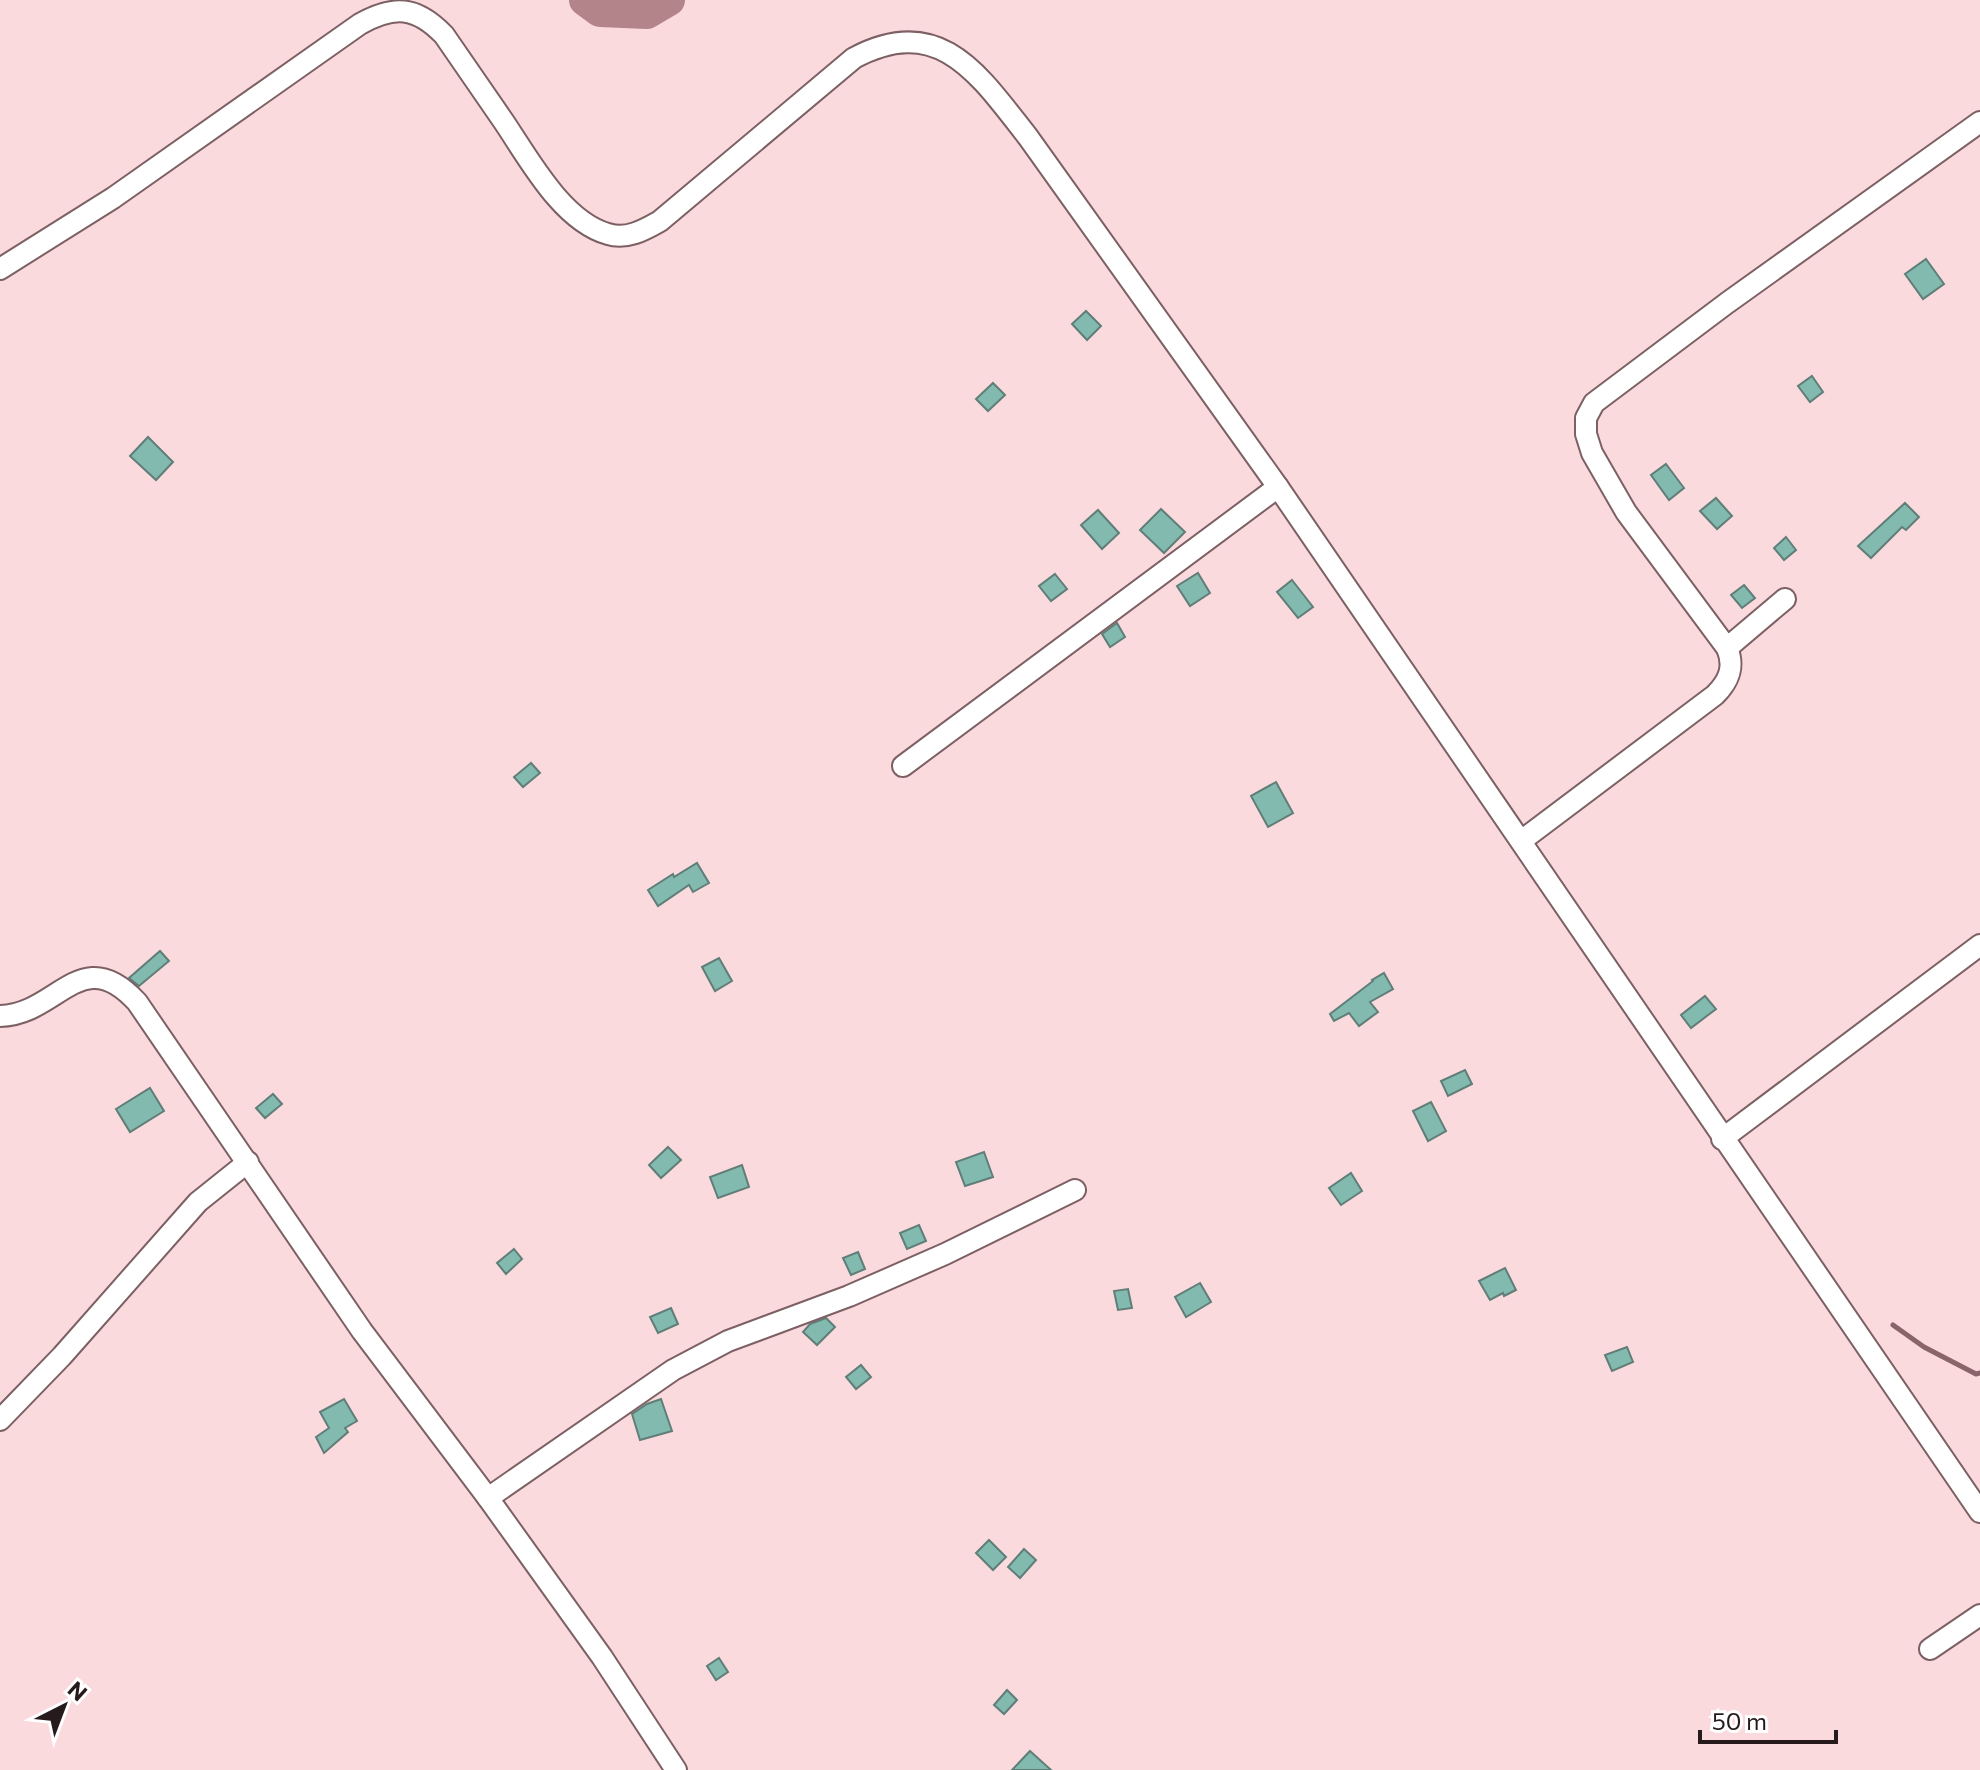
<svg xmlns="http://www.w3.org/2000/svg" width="1980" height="1770" font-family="Commissioner,sans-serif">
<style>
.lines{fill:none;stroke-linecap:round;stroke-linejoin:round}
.stream{stroke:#896469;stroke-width:5}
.river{stroke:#b3848a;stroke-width:32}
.building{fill:#83baaf;stroke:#5f7e78;stroke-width:2}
.minor-casing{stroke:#7c6063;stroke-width:24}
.minor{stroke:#fff;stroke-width:20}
</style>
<rect width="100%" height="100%" fill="#fbdade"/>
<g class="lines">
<!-- stream -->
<polyline class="stream" points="1893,1325 1924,1347 1976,1374 1980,1373"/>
<!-- river -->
<polyline class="river" points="585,0 600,11 647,13 669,0"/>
</g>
<!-- building -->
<g class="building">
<polygon points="1926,259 1944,284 1923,299 1905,274"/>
<polygon points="1086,311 1101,326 1087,340 1072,324"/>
<polygon points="1812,376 1823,392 1810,402 1798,386"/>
<polygon points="993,383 1005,395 988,411 976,399"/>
<polygon points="148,437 173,462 156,480 130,456"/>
<polygon points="1666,464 1684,488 1669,500 1651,475"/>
<polygon points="1716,498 1732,516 1717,529 1700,511"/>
<polygon points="1905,503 1919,517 1906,530 1902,527 1871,558 1858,546"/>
<polygon points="1161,509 1185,532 1164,553 1140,530"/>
<polygon points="1098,510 1119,533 1102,549 1081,525"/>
<polygon points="1786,537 1796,550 1784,560 1774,548"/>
<polygon points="1198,573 1210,593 1190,606 1177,586"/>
<polygon points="1055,574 1067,589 1051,601 1039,586"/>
<polygon points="1292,580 1313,607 1298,618 1277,592"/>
<polygon points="1744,585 1755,598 1742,608 1731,595"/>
<polygon points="1117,623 1125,637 1110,647 1102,634"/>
<polygon points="531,763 540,773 523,787 514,777"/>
<polygon points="1276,782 1293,813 1268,827 1251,796"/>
<polygon points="697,863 709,883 693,892 689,885 658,906 648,890 673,874 674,877"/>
<polygon points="160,951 169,961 139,986 129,978"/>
<polygon points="719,958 732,981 715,991 702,967"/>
<polygon points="1384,973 1393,989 1370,1002 1378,1012 1359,1026 1349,1013 1334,1021 1330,1014 1373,981 1372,980"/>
<polygon points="1705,996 1716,1009 1691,1028 1681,1015"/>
<polygon points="1465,1070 1472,1084 1448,1096 1441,1081"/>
<polygon points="150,1088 164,1111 130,1132 116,1109"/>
<polygon points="273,1094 282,1104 265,1118 256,1108"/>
<polygon points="1431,1102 1446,1131 1428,1141 1413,1111"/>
<polygon points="668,1147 681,1160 661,1178 649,1165"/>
<polygon points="984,1152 993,1177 965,1186 956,1162"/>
<polygon points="742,1165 749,1187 718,1198 710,1177"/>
<polygon points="1351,1173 1362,1191 1341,1205 1329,1188"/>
<polygon points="919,1225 926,1241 907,1249 900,1233"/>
<polygon points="514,1249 522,1259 506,1274 497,1263"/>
<polygon points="858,1252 865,1269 851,1275 843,1258"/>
<polygon points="1505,1268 1516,1290 1504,1296 1503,1293 1490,1300 1479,1281"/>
<polygon points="1200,1283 1211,1302 1186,1317 1175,1297"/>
<polygon points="1128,1289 1132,1308 1118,1310 1114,1291"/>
<polygon points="671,1308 678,1324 658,1333 650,1317"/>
<polygon points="826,1318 835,1327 817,1345 803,1332 810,1324"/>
<polygon points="1627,1347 1633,1362 1612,1371 1605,1355"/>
<polygon points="861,1365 871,1377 856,1389 846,1377"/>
<polygon points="344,1399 357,1421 345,1428 348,1432 324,1453 316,1437 329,1428 320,1412"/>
<polygon points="661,1399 672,1431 640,1440 632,1414 647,1404"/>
<polygon points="989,1540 1006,1557 993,1570 976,1553"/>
<polygon points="1024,1549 1036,1560 1020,1578 1008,1567"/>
<polygon points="719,1658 728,1672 716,1680 707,1666"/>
<polygon points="1007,1690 1017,1700 1004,1714 994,1705"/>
<polygon points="1030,1751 1051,1770 1012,1770"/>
</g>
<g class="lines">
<!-- minor casing -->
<g class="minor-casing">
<g id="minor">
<path d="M 0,269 L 113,198 L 360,24 C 394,5 416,6 444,35 C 464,64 484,93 504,122 C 529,159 562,221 608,234 C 627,240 644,230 660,221 L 854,58 C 940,12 979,75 1028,137 L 1278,487 L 1980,1512"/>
<polyline points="1727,648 1785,599"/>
<polyline points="903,766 1278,487"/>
<path d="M 1521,841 L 1715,695 C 1729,681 1735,667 1727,648 L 1626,512 L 1592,453 L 1586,434 L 1586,418 L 1594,403 L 1727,303 L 1980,122"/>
<path d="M 0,1016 C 58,1015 81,941 137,1002 L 362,1331 L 488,1498 L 602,1657 L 676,1770"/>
<polyline points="1722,1139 1980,945"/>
<polyline points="0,1420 62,1356 198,1202 248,1162"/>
<polyline points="488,1498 673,1370 728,1341 849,1296 945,1254 1075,1190"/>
<polyline points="1930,1649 1980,1615"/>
</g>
</g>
<!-- minor -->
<use href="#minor" class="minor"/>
</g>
<!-- north arrow -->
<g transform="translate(64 1706) rotate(42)" stroke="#ffffff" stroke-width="6" paint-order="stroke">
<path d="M0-6L14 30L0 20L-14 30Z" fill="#261a1c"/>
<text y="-12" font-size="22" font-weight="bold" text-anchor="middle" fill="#261a1c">N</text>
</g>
<!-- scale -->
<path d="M1700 1730v12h136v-12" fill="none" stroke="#261a1c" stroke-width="4"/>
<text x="1712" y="1730" font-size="24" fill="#261a1c" stroke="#ffffff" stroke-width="6" paint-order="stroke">50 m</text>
</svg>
